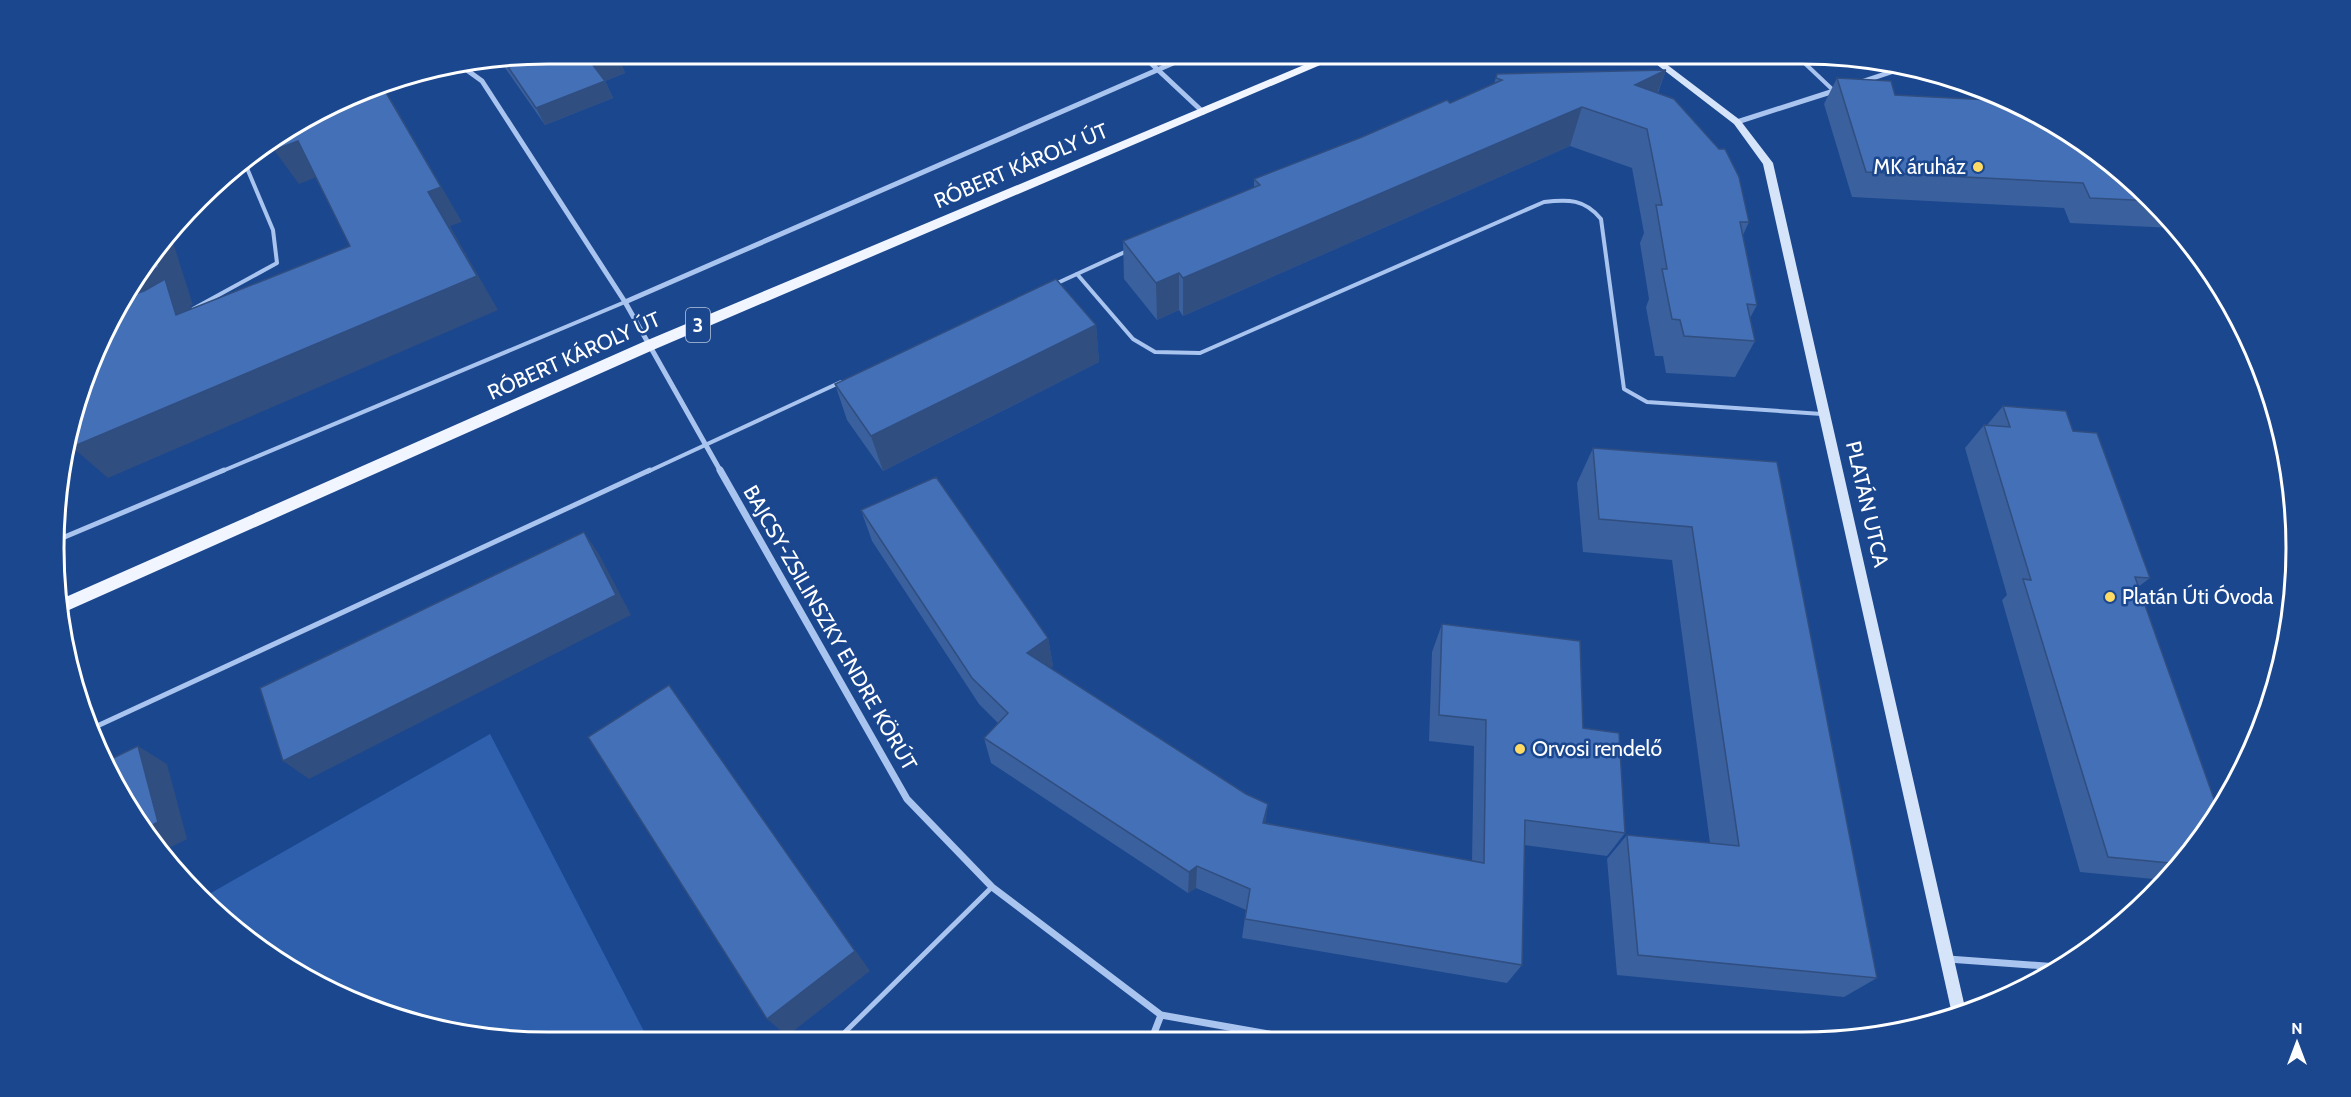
<svg xmlns="http://www.w3.org/2000/svg" width="2351" height="1097" font-family="Cabin,sans-serif">
<style>
.green{fill:#2e60ad}
.lines{fill:none;stroke-linecap:round;stroke-linejoin:round}
.lane-far1{stroke:#a9c4ee;stroke-width:4}
.lane{stroke:#a9c4ee;stroke-width:5}
.street-far1{stroke:#a9c4ee;stroke-width:5}
.street{stroke:#a9c4ee;stroke-width:7}
.secondary{fill:#d6e4fa;fill-rule:evenodd}
.primary{fill:#f0f5ff;fill-rule:evenodd}
.wall{fill:#3a609d}
.shaded-wall{fill:#304e80}
.building{fill:#4470b7;stroke:#304e80;stroke-width:1.5}
.poi-dot{fill:#ffdb66;stroke:#1b478f;stroke-width:2}
.labels{text-anchor:middle;stroke-width:5;stroke-linejoin:round;paint-order:stroke}
.shield{fill:#1b478f;stroke:#bbc8dd;stroke-width:1.5}
.shield-label{font-size:20px;font-weight:bold;fill:#fff}
.street-label{font-size:21px;fill:#fff;stroke:#1b478f}
.poi-label{font-size:21px;fill:#fff;stroke:#1b478f;text-anchor:start}
.rim{fill:none;stroke:#fff;stroke-width:3}
</style>
<rect width="100%" height="100%" fill="#1b478f"/>
<!-- green -->
<polygon class="green" points="490,734 650,1043 548,1043 452,1033 360,1005 223,921 204,897"/>
<g class="lines">
<!-- lane-far1 -->
<g class="lane-far1">
<polyline points="1795,54 1834,91"/>
<path d="M 1077,274 L 1133,339 L 1155,352 L 1200,353 L 1544,202 C 1568,199 1585,199 1601,219 L 1624,389 L 1647,402 L 1822,414"/>
<polyline points="1053,285 1127,251"/>
<polyline points="193,309 277,263 273,230 244,161"/>
<polyline points="220,472 625,302"/>
<polyline points="647,472 841,382"/>
</g>
<!-- lane -->
<g class="lane">
<polyline points="55,541 224,470"/>
<polyline points="95,727 650,470"/>
<polyline points="835,1042 992,887"/>
</g>
<!-- street-far1 -->
<g class="street-far1">
<polyline points="1141,54 1203,112"/>
<polyline points="464,68 482,81 625,302 721,472"/>
<polyline points="1861,82 1909,66"/>
<polyline points="1737,122 1837,90"/>
<polyline points="625,302 1194,54"/>
</g>
<!-- street -->
<g class="street">
<polyline points="720,470 907,799 992,887 1161,1015 1308,1041"/>
<polyline points="1948,959 2058,967"/>
<polyline points="1151,1041 1161,1015"/>
</g>
<!-- secondary -->
<polygon class="secondary" points="1643,54 1653,54 1740,120 1773,163 1966,1012 1952,1016 1952,1014 1763,164 1734,124"/>
<!-- primary -->
<polygon class="primary" points="1330,54 1346,54 653,350 60,614 59,600 643,342"/>
</g>
<!-- wall -->
<g class="wall">
<polygon points="549,54 618,56 625,73 605,81 613,98 545,125 501,62"/>
<polygon points="1666,70 1658,93 1749,222 1743,235 1757,305 1750,318 1755,341 1735,377 1666,373 1663,356 1655,356 1646,307 1649,299 1640,243 1644,233 1632,168 1570,146 1183,316 1179,310 1157,320 1124,279 1123,241 1254,187 1254,179 1450,103 1494,84 1497,74"/>
<polygon points="1837,78 1895,95 2152,199 2184,238 2178,238 2173,228 2070,223 2064,208 1852,197 1824,104"/>
<polygon points="1096,325 1099,362 883,471 847,420 835,384"/>
<polygon points="2003,406 2073,431 2150,578 2138,587 2195,849 2164,880 2080,872 2002,600 2007,595 1965,448 1984,425 1987,425"/>
<polygon points="1593,448 1777,462 1877,978 1844,997 1617,975 1607,859 1627,835 1710,843 1672,560 1583,552 1577,483"/>
<polygon points="861,510 1048,638 1053,666 1050,668 1246,794 1268,804 1265,823 1472,861 1474,746 1429,741 1432,652 1442,624 1583,728 1625,833 1607,856 1524,845 1522,965 1507,983 1242,938 1246,910 1196,888 1188,893 991,763 984,738 998,723 979,704 872,541"/>
</g>
<!-- shaded-wall -->
<g class="shaded-wall">
<polygon points="618,56 625,73 605,81 613,98 545,125 536,108 593,65"/>
<polygon points="1666,70 1651,109 1635,85"/>
<polygon points="382,84 462,222 450,226 498,310 108,478 72,447 428,192"/>
<polygon points="1582,107 1570,146 1183,316 1183,278"/>
<polygon points="298,141 322,175 299,184 274,150"/>
<polygon points="172,239 193,305 190,306 196,313 207,348 120,302"/>
<polygon points="1179,273 1179,310 1157,320 1156,283"/>
<polygon points="1096,325 1099,362 883,471 871,436"/>
<polygon points="584,532 599,554 631,615 309,779 283,761"/>
<polygon points="1048,638 1053,666 1033,680 1027,653"/>
<polygon points="669,685 870,971 787,1036 767,1019"/>
<polygon points="138,746 167,764 187,839 165,850 147,828"/>
<polygon points="1268,804 1264,827 1263,823"/>
<polygon points="1197,866 1196,888 1188,893 1189,872"/>
</g>
<!-- building -->
<g class="building">
<polygon points="549,54 616,54 618,56 593,65 605,81 536,108 504,61"/>
<polygon points="1666,70 1635,85 1674,99 1719,149 1725,149 1739,177 1749,222 1740,222 1757,305 1747,304 1755,341 1684,336 1680,320 1672,319 1662,269 1667,269 1656,205 1662,205 1647,129 1582,107 1183,278 1179,273 1156,283 1123,241 1260,185 1254,179 1362,137 1447,100 1450,103 1502,80 1496,78 1497,74"/>
<polygon points="1837,78 1891,81 1895,95 2009,101 2077,137 2154,201 2090,198 2083,183 1866,172"/>
<polygon points="381,84 441,187 428,192 477,276 72,447 69,438 104,344 105,343 105,342 120,302 123,298 144,291 165,279 176,315 350,246 298,141 274,150 270,142 301,120"/>
<polygon points="156,258 159,267 140,278"/>
<polygon points="1056,279 1096,325 871,436 835,384"/>
<polygon points="2003,406 2066,411 2073,431 2097,433 2150,578 2135,577 2218,810 2195,849 2180,864 2108,857 2023,579 2031,580 1984,425 2010,427"/>
<polygon points="1593,448 1777,462 1877,978 1638,955 1627,835 1739,846 1692,527 1599,519"/>
<polygon points="936,477 1048,638 1027,653 1246,794 1268,804 1263,823 1484,863 1486,720 1439,715 1442,624 1580,641 1583,728 1619,733 1625,833 1525,820 1522,965 1245,919 1250,889 1197,866 1189,872 984,738 1008,713 972,678 861,510"/>
<polygon points="584,532 616,595 283,761 260,688"/>
<polygon points="669,685 855,951 767,1019 588,737"/>
<polygon points="138,746 158,822 147,828 120,795 107,761"/>
</g>
<!-- markers -->
<g class="poi-dot">
<circle cx="1978" cy="167" r="6"/>
<circle cx="2110" cy="597" r="6"/>
<circle cx="1520" cy="749" r="6"/>
</g>
<g class="labels">
<!-- shield labels -->
<rect class="shield" x="686" y="308" width="24" height="34" rx="4.5"/>
<g class="shield-label">
<text x="698" y="332">3</text>
</g>
<!-- street labels -->
<g class="street-label">
<text transform="translate(1021 166) rotate(-23)" y="7">RÓBERT KÁROLY ÚT</text>
<text transform="translate(574 356) rotate(-24)" y="7">RÓBERT KÁROLY ÚT</text>
<text transform="translate(1867 504) rotate(77)" y="7">PLATÁN UTCA</text>
<text transform="translate(830 628) rotate(60)" y="7">BAJCSY-ZSILINSZKY ENDRE KÖRÚT</text>
</g>
<!-- poi labels -->
<g class="poi-label">
<text x="1966" y="174" text-anchor="end">MK áruház</text>
<text x="2122" y="604">Platán Úti Óvoda</text>
<text x="1532" y="756">Orvosi rendelő</text>
</g>
</g>
<!-- crop -->
<path d="M0 0H2351V1097H0ZM548 64H1802A484 484 0 0 1 2286 548V548A484 484 0 0 1 1802 1032H548A484 484 0 0 1 64 548V548A484 484 0 0 1 548 64Z" fill="#1b478f" fill-rule="evenodd"/>
<path class="rim" d="M548 64H1802A484 484 0 0 1 2286 548V548A484 484 0 0 1 1802 1032H548A484 484 0 0 1 64 548V548A484 484 0 0 1 548 64Z"/>
<!-- north arrow -->
<g transform="translate(2297 1043)" stroke="#1b478f" stroke-width="4.5" paint-order="stroke">
<path d="M0-4.5L10 22L0 15L-10 22Z" fill="#ffffff"/>
<text y="-9" font-size="16" font-weight="bold" text-anchor="middle" fill="#ffffff">N</text>
</g>
</svg>
